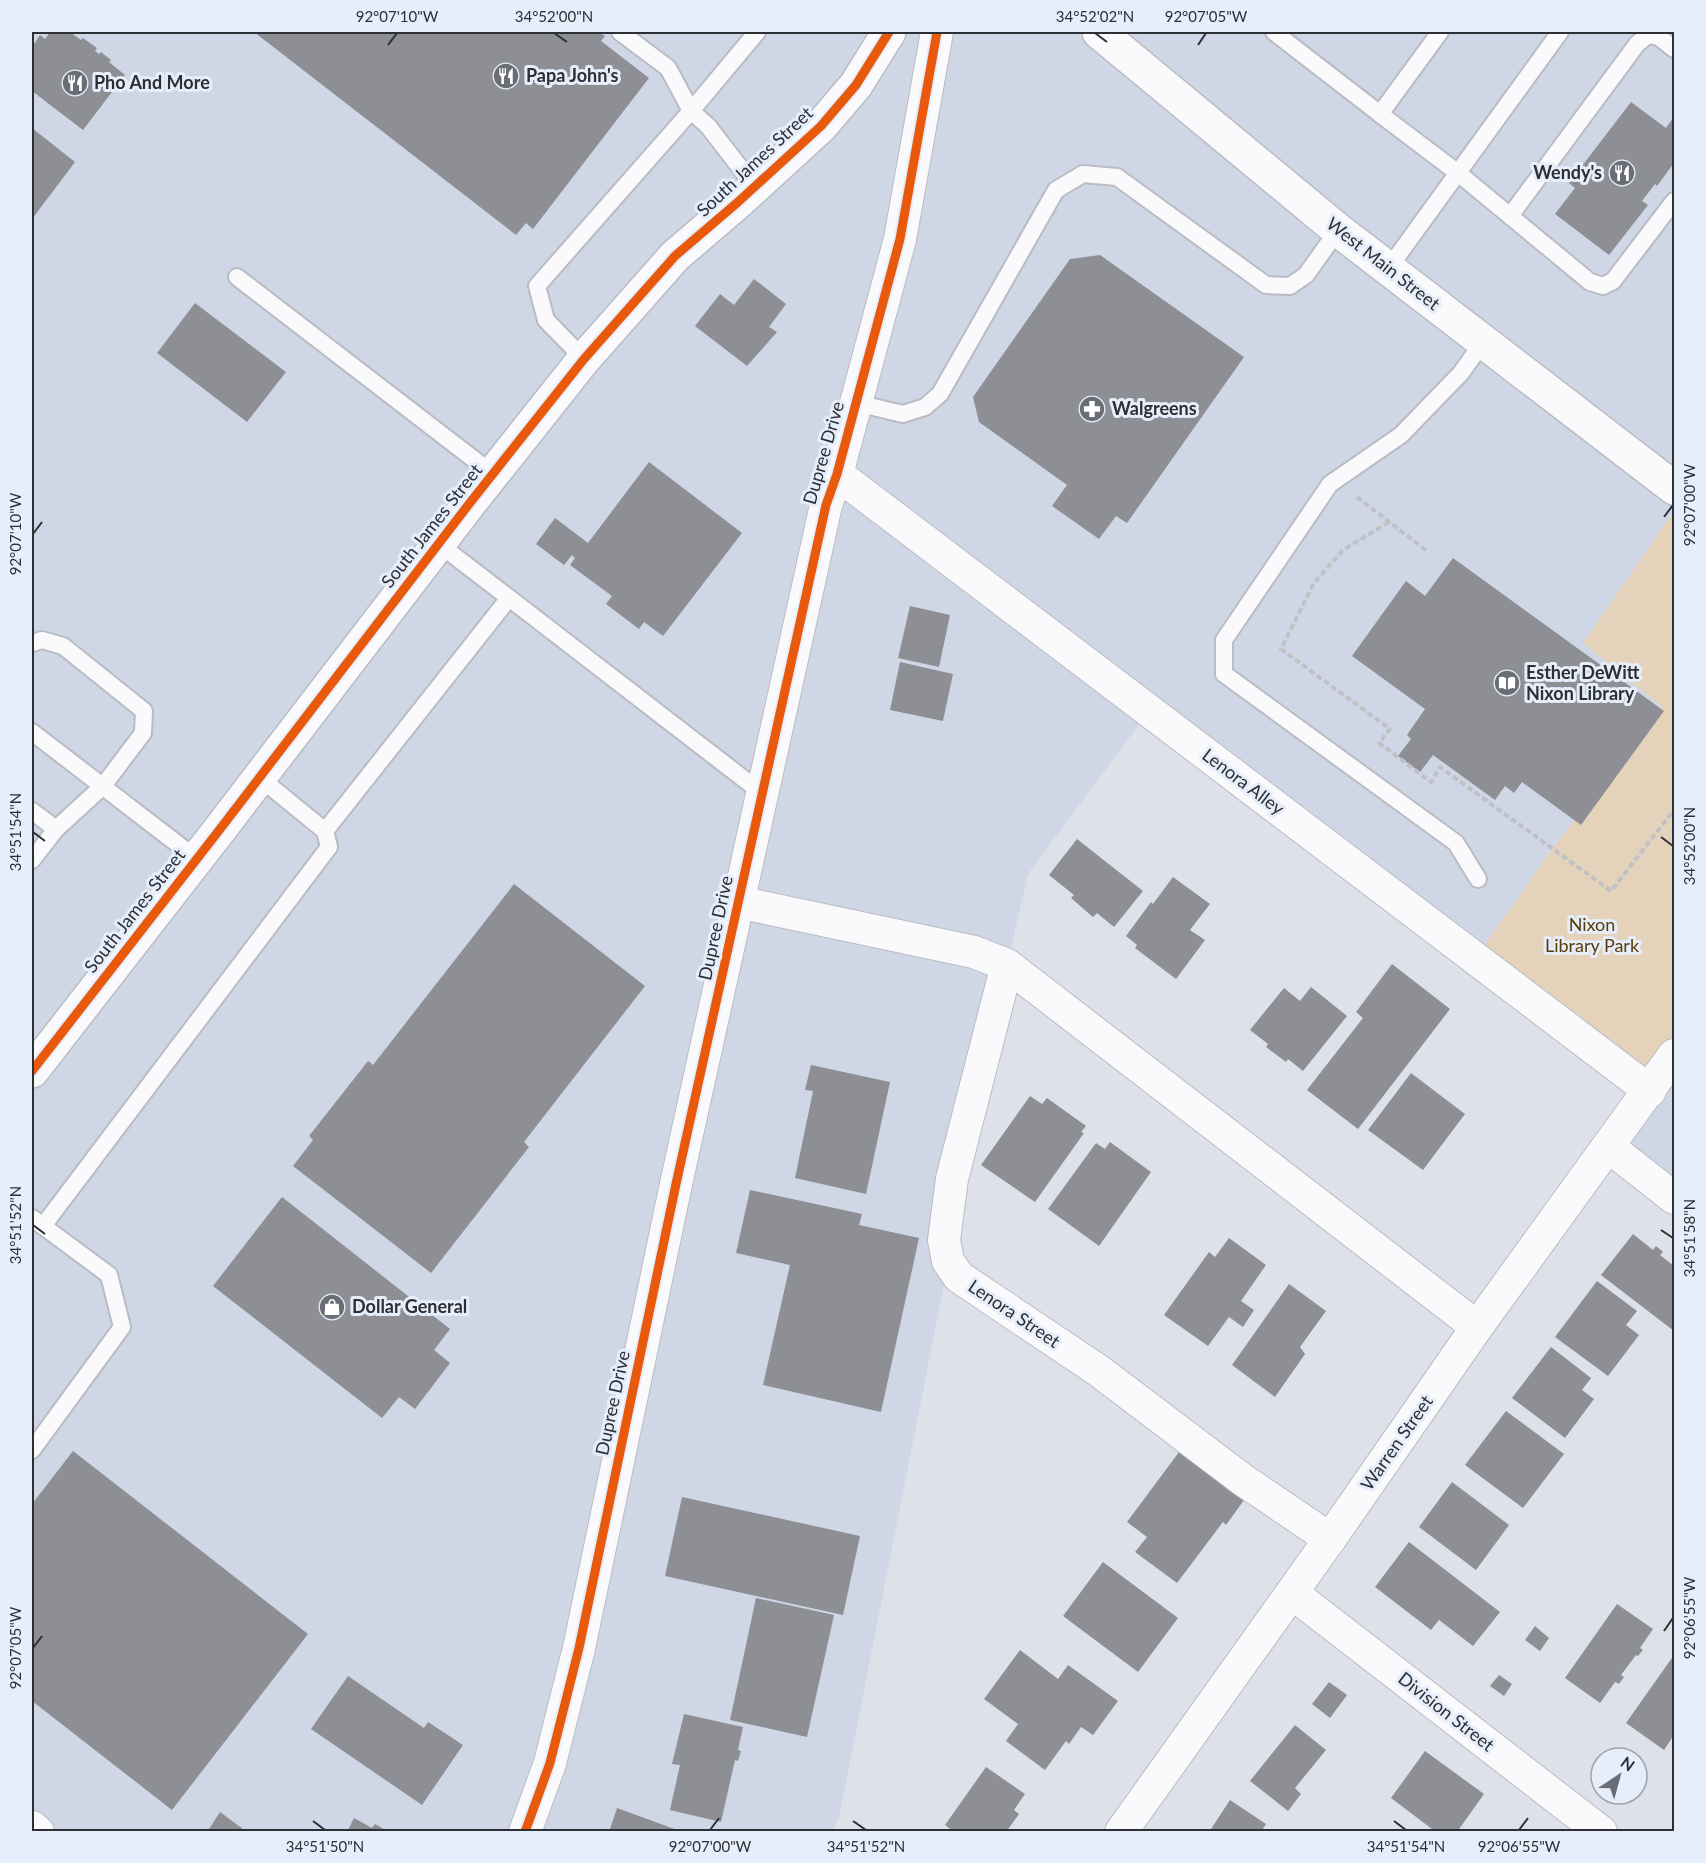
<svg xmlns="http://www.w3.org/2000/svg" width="1706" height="1863" font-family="Lato,sans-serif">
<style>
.built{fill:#cfd6e5}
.green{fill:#e4d3ba}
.building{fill:#8d8f95}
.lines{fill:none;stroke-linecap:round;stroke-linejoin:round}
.service-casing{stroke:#b9bcc2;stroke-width:20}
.minor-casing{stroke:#b9bcc2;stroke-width:34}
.tertiary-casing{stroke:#b9bcc2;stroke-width:36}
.primary-casing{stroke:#b9bcc2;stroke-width:36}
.path{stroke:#c0c1c4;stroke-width:4;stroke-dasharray:6 3;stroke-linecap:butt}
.service{stroke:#fafafc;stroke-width:16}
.minor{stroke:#fafafc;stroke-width:32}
.tertiary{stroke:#fafafc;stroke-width:33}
.primary{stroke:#fafafc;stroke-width:33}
.cycleway-casing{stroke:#e6edfb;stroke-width:13}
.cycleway{stroke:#e8590c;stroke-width:9}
.ticks{fill:none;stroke:#2c2f34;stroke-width:2}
.labels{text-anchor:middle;stroke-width:6;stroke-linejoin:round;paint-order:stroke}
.poi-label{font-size:18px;font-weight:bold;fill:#2c2f34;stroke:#e6edfb;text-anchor:start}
.street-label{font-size:18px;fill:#2c2f34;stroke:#e6edfb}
.park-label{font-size:18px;fill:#5a3d03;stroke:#e6edfb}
.neatline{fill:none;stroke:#2c2f34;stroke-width:2}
.ticks-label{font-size:15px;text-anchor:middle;fill:#2c2f34}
</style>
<rect width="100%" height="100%" fill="#dee1e9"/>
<!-- built -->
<polygon class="built" points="32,32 1674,32 1674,1198 1609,1147 1649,1091 1149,711 1028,874 1007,965 839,1817 833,1831 38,1832 32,1827"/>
<!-- green -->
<polygon class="green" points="1674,511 1674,1055 1653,1086 1478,954 1558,841 1662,707 1583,643"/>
<!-- building -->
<g class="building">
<polygon points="50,32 70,32 81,40 83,38 97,48 95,51 99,54 101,52 111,60 109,62 125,75 83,130 32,91 32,47 40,35 45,39"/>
<polygon points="254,32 599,32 605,36 601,41 649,78 533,229 526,223 516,235"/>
<polygon points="1631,102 1666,128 1673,118 1674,119 1674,163 1657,186 1655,184 1642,201 1648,205 1609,255 1555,214 1575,188 1569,183"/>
<polygon points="32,128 75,162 32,219"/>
<polygon points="1100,255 1244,357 1127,523 1116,516 1099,539 1052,506 1067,485 979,422 973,397 1070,259"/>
<polygon points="754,279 786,304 769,327 777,332 747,366 695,326 720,294 734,305"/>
<polygon points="195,303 286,372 247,422 157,353"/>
<polygon points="649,462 742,533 663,636 644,622 639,629 606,604 612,596 570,565 575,558 572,555 564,565 536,544 555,518 588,543"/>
<polygon points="1453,558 1664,711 1581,825 1522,782 1514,793 1505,786 1495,800 1433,755 1420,772 1398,756 1411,739 1407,735 1425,709 1352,656 1406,581 1425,596"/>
<polygon points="910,606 950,615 939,667 898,658"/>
<polygon points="900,662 953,674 943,721 890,710"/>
<polygon points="1077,839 1143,891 1114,927 1097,913 1093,917 1071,898 1074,895 1049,875"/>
<polygon points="1173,877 1210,904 1190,930 1205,940 1176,979 1135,948 1137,945 1126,936 1151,902 1153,904"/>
<polygon points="514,884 645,986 524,1142 529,1147 431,1273 293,1166 313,1140 309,1136 368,1061 373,1065"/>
<polygon points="1392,964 1450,1009 1358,1129 1307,1090 1363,1018 1356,1012"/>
<polygon points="1311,987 1347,1016 1303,1071 1288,1059 1286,1062 1266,1047 1268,1044 1250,1030 1284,988 1300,1001"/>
<polygon points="811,1065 890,1082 866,1194 795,1178 813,1091 805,1090"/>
<polygon points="1411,1073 1465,1114 1423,1170 1368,1130"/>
<polygon points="1030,1096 1042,1104 1047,1098 1086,1126 1081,1132 1084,1133 1035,1202 981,1165"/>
<polygon points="1110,1142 1151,1172 1099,1246 1048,1209 1096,1143 1105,1149"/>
<polygon points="750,1190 862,1214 859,1225 919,1238 881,1412 763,1385 790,1265 736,1253"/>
<polygon points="282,1197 450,1329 434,1350 450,1363 415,1409 399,1397 382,1418 213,1286"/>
<polygon points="1633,1234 1653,1250 1656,1246 1663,1252 1660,1255 1674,1266 1674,1331 1601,1275"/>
<polygon points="1229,1238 1266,1265 1241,1301 1254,1310 1243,1327 1229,1317 1208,1346 1164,1315 1209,1252 1215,1257"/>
<polygon points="1597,1281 1637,1311 1626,1325 1639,1335 1608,1376 1555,1337"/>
<polygon points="1289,1284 1326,1311 1300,1347 1305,1354 1275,1397 1232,1365"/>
<polygon points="1551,1347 1591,1378 1582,1390 1594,1399 1565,1438 1512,1398"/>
<polygon points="1506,1411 1564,1454 1523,1508 1465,1465"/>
<polygon points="73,1451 308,1634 172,1810 32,1701 32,1504"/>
<polygon points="1179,1452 1244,1500 1226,1525 1223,1522 1177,1583 1135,1552 1147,1537 1127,1522"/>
<polygon points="1452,1482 1509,1525 1476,1570 1419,1527"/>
<polygon points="682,1497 860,1536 843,1615 665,1576"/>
<polygon points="1409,1542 1500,1612 1473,1646 1439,1620 1431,1630 1375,1587"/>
<polygon points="1103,1562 1178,1618 1138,1672 1063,1616"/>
<polygon points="756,1598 834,1615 807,1737 730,1720"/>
<polygon points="1617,1604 1653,1629 1640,1648 1643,1650 1638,1656 1636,1655 1621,1675 1624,1677 1619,1684 1615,1682 1600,1703 1565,1678"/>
<polygon points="1535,1626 1549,1638 1540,1651 1525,1640"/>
<polygon points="1020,1650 1058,1679 1068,1665 1118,1701 1093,1735 1081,1727 1069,1744 1066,1741 1045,1770 1006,1741 1018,1724 984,1699"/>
<polygon points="1674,1655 1674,1735 1664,1750 1626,1723"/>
<polygon points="1499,1675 1512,1684 1504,1696 1490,1686"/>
<polygon points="348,1676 424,1728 428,1722 463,1745 422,1805 311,1729"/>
<polygon points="1329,1682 1347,1695 1330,1718 1312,1704"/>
<polygon points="684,1714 743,1727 738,1750 741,1751 738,1761 735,1760 721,1822 670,1810 680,1765 672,1764"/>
<polygon points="1295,1725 1326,1750 1295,1788 1301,1794 1288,1811 1250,1781"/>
<polygon points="1425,1751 1484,1794 1457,1832 1436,1832 1391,1798"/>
<polygon points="986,1767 1025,1794 1014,1810 1019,1814 1006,1832 954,1832 945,1825"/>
<polygon points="1230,1800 1266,1824 1261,1832 1209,1832"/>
<polygon points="617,1808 680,1831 680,1832 609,1832"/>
<polygon points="220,1812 247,1832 207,1832"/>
<polygon points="354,1818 372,1828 375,1824 389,1832 347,1832"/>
</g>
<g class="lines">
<!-- service casing -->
<g class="service-casing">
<g id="service">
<polyline points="1274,32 1380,114 1440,32"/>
<polyline points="1380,114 1458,173 1590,282 1603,286 1613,281 1674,201"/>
<polyline points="755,187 708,126 691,111 757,32"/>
<polyline points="1510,216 1637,44 1648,35 1659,37 1674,49"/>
<polyline points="1388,269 1560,32"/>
<polyline points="237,277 493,474"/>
<polyline points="584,359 546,320 537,286 691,111 668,68 620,32"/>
<polyline points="856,403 903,414 925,407 940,394 1056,190 1083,174 1117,177 1266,285 1290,286 1306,275 1338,230"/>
<polyline points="439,544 762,793"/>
<polyline points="32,643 42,640 63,646 144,711 143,733 103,786 56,829 32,860"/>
<polyline points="32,732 197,859"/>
<polyline points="32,811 56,829"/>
<polyline points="325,831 509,598"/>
<polyline points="1478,879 1456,843 1224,674 1224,640 1330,484 1401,435 1461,373 1483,342"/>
<polyline points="32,1218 109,1275 122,1327 32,1450"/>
<polyline points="43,1226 329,847 325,831 260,778"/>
</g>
</g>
<!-- minor casing -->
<g class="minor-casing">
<g id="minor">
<polyline points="837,474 1650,1091"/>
<polyline points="738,902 974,952 1007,965 1477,1327"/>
<polyline points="1007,965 952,1179 944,1240 948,1261 959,1277 1099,1371 1243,1480 1330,1539"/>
<polyline points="1609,1147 1674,1198"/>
<polyline points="1292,1593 1601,1832"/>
<polyline points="32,1827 38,1832"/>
<polyline points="525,1832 550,1763 579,1648 676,1184 826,505 837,474 900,239 937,32"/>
<polyline points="1121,1832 1330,1539 1477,1327 1674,1055"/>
</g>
</g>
<!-- tertiary casing -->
<g class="tertiary-casing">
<polyline id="tertiary" points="32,1071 217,833 469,504 584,359 675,256 738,202 821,126 856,85 889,32"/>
</g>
<!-- primary casing -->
<g class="primary-casing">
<polyline id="primary" points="1099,32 1338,230 1674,488"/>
</g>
<!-- path -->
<g class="path">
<polyline points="1357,497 1428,552"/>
<polyline points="1389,522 1343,550 1314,583 1281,649 1390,729 1379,743 1431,782 1440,767 1611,891 1674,810"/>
</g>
<!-- service -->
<use href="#service" class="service"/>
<!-- minor -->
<use href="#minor" class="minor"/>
<!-- tertiary -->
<use href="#tertiary" class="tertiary"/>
<!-- primary -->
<use href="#primary" class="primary"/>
<!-- cycleway casing -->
<g class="cycleway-casing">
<g id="cycleway">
<polyline points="32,1071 217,833 469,504 584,359 675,256 738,202 821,126 856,85 889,32"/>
<polyline points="525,1832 550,1763 579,1648 676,1184 826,505 837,474 900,239 937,32"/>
</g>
</g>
<!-- cycleway -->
<use href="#cycleway" class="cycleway"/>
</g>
<!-- ticks -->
<path class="ticks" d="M 554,33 L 567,42M 1095,33 L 1107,42M 388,45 L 397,33M 1198,45 L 1206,33M 1664,517 L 1673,505M 33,534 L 42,522M 33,832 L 45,841M 1661,837 L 1673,846M 33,1225 L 45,1234M 1661,1230 L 1673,1238M 1664,1631 L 1673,1618M 33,1648 L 42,1636M 313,1821 L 325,1830M 853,1821 L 866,1830M 1394,1821 L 1406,1830M 710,1830 L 719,1818M 1519,1830 L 1528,1818"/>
<!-- icons -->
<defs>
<g id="restaurant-disc" transform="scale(1.35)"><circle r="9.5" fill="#6a6d73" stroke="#e6edfb"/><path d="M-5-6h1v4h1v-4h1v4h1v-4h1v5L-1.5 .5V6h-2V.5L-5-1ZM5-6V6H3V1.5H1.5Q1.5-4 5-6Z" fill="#fff"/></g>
<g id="pharmacy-disc" transform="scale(1.35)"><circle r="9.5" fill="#6a6d73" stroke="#e6edfb"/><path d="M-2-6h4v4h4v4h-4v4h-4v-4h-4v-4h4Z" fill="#fff"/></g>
<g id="library-disc" transform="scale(1.35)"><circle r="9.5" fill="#6a6d73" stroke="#e6edfb"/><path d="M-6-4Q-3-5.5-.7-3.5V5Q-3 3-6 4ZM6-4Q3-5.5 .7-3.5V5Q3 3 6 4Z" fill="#fff"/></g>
<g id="shop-disc" transform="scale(1.35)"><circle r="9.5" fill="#6a6d73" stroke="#e6edfb"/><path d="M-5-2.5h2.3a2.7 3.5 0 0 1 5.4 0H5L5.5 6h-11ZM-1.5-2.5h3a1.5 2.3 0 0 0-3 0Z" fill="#fff"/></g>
</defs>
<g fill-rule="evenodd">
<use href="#restaurant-disc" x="506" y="76"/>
<use href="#restaurant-disc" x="75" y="83"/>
<use href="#restaurant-disc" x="1622" y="173"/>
<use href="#pharmacy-disc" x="1092" y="409"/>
<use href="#library-disc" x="1507" y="683"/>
<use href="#shop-disc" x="332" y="1307"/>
</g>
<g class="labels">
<!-- poi labels -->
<g class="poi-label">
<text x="526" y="82">Papa John's</text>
<text x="94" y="89">Pho And More</text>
<text x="1602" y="179" text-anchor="end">Wendy's</text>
<text x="1112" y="415">Walgreens</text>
<text x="1526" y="679">Esther DeWitt<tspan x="1526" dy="21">Nixon Library</tspan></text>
<text x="352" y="1313">Dollar General</text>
</g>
<!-- street labels -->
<g class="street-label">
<text transform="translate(755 162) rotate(-43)" y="6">South James Street</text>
<text transform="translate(1383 264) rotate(38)" y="6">West Main Street</text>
<text transform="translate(824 453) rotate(-74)" y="6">Dupree Drive</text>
<text transform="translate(432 526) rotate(-52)" y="6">South James Street</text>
<text transform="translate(1243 782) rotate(37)" y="6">Lenora Alley</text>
<text transform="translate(135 911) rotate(-52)" y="6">South James Street</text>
<text transform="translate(716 928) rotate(-78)" y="6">Dupree Drive</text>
<text transform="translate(1014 1314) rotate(34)" y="6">Lenora Street</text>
<text transform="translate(613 1403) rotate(-78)" y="6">Dupree Drive</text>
<text transform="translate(1397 1443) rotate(-55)" y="6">Warren Street</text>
<text transform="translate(1446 1712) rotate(38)" y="6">Division Street</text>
</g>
<!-- park labels -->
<g class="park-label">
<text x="1592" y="931">Nixon<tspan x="1592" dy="21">Library Park</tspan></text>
</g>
</g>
<!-- border -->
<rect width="1706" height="1863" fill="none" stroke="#e6edfb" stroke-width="66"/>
<!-- north arrow -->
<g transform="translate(1619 1776) rotate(36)"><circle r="28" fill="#e6edfb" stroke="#9ca1ab" stroke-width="1.5"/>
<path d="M0-4.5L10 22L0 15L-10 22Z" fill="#6a6d73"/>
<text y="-9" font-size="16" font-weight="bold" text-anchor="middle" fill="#2c2f34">N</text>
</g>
<rect x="33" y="33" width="1640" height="1797" class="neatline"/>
<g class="ticks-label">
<text x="397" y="22">92°07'10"W</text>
<text x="554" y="22">34°52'00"N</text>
<text x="1095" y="22">34°52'02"N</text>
<text x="1206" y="22">92°07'05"W</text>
<text transform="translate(1690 505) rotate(-90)" y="5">92°07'00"W</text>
<text transform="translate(16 534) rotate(-90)" y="5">92°07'10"W</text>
<text transform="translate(16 832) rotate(-90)" y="5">34°51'54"N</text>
<text transform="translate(1690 846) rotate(-90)" y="5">34°52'00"N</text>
<text transform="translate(16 1225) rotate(-90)" y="5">34°51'52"N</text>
<text transform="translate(1690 1238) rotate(-90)" y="5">34°51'58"N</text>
<text transform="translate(1690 1618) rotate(-90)" y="5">92°06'55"W</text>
<text transform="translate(16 1648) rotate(-90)" y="5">92°07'05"W</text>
<text x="325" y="1852">34°51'50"N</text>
<text x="710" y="1852">92°07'00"W</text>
<text x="866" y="1852">34°51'52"N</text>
<text x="1406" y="1852">34°51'54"N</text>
<text x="1519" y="1852">92°06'55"W</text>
</g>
</svg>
